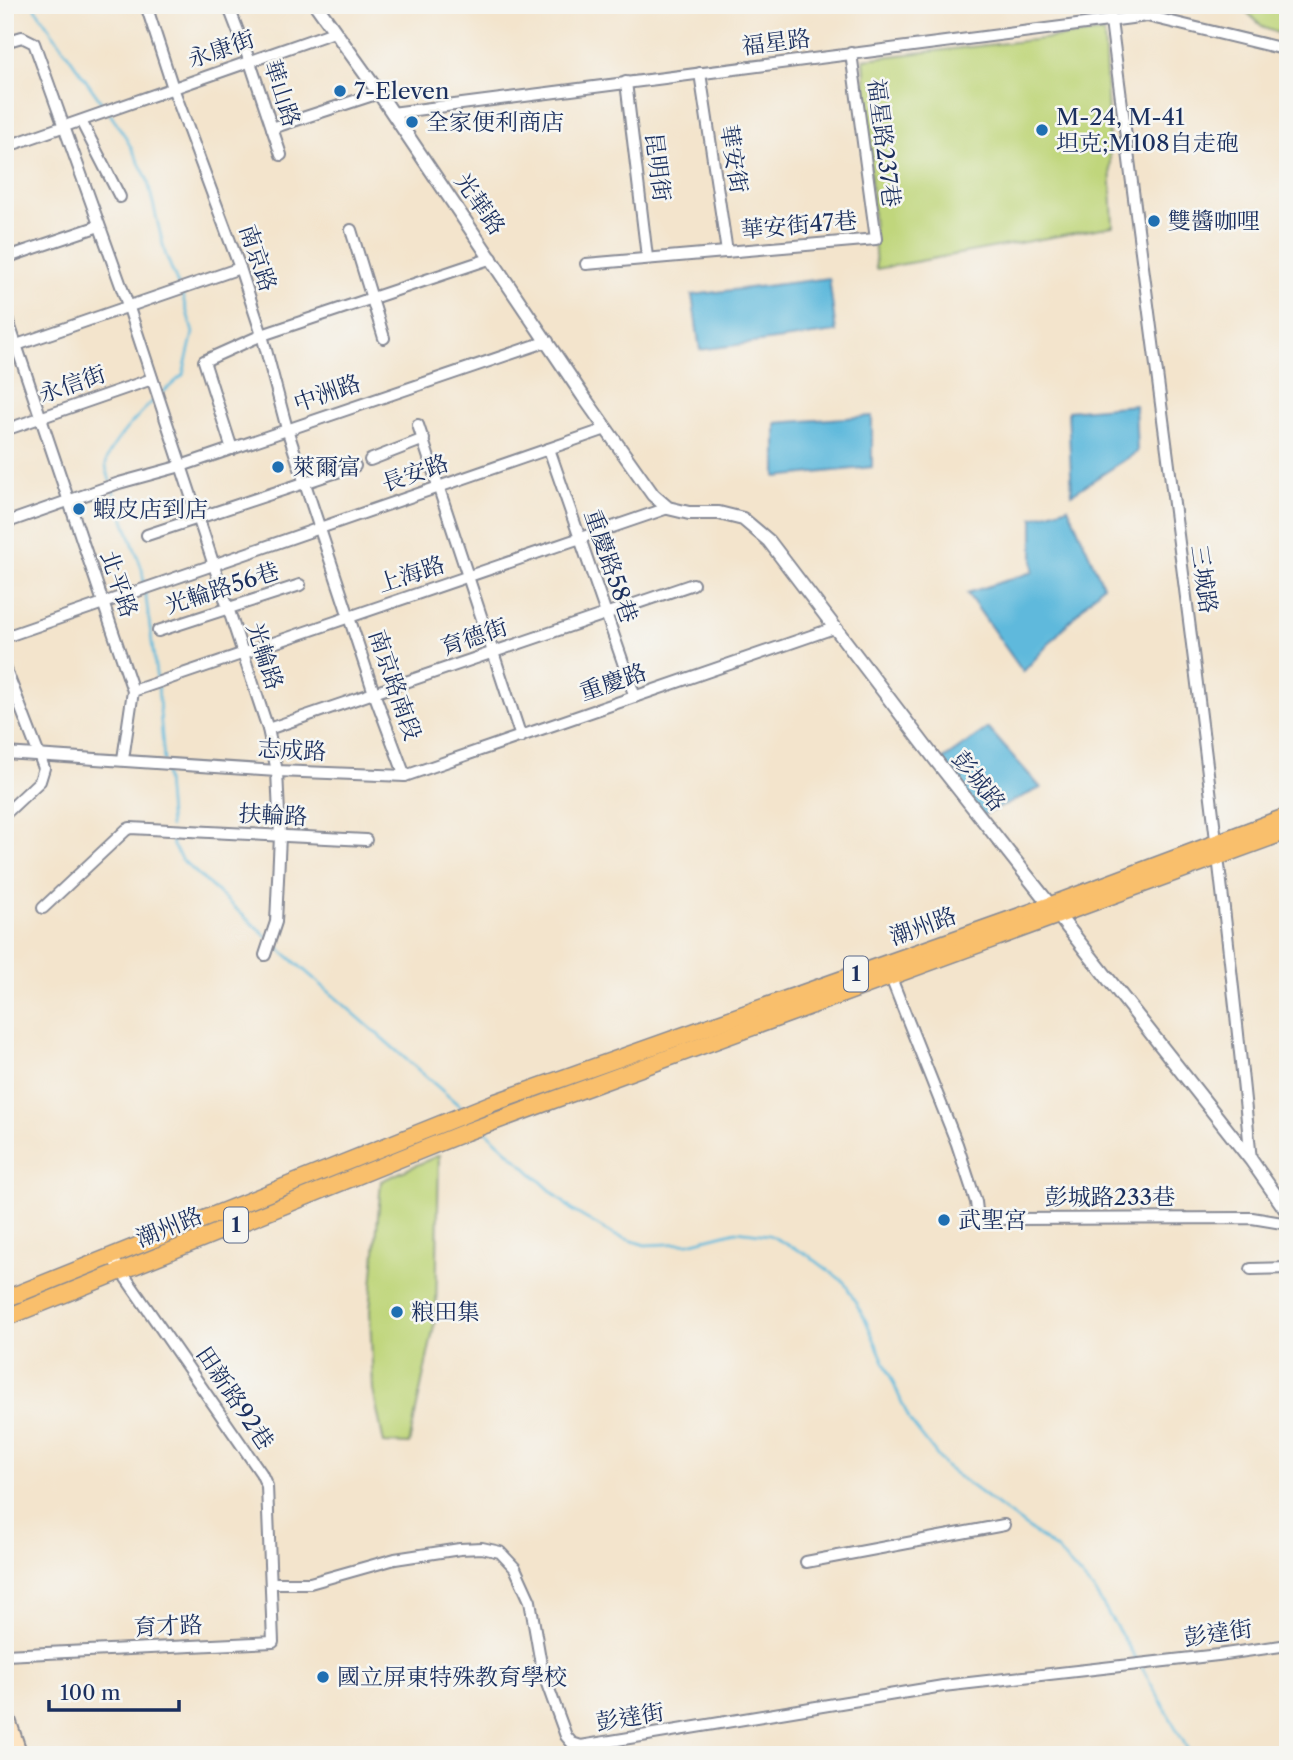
<svg xmlns="http://www.w3.org/2000/svg" width="1293" height="1760" font-family="'Libre Caslon Text','Noto Serif TC',serif">
<style>
.green{fill:#c0d67b;stroke:#6e826c;stroke-width:2}
.water{fill:#5eb9dc;stroke:#3c749d;stroke-width:2}
.lines{fill:none;stroke-linecap:round;stroke-linejoin:round}
.stream{stroke:#5eb9dc;stroke-width:2.5}
.minor-casing{stroke:#878a95;stroke-width:14}
.tertiary-casing{stroke:#878a95;stroke-width:16}
.secondary-casing{stroke:#878a95;stroke-width:18}
.primary-casing{stroke:#878a95;stroke-width:19}
.minor{stroke:#fff;stroke-width:10}
.tertiary{stroke:#fff;stroke-width:12}
.secondary{stroke:#fde5c4;stroke-width:14}
.primary{stroke:#f9bf6c;stroke-width:16}
.poi-dot{fill:#1f6fb2;stroke:#f6f6f2;stroke-width:2.5}
.labels{text-anchor:middle;stroke-width:5;stroke-linejoin:round;paint-order:stroke}
.shield{fill:#f6f6f2;stroke:#5d6b8a;stroke-width:2}
.shield-label{font-size:21px;font-weight:bold;fill:#1b2f5e}
.street-label{font-size:23px;fill:#1b2f5e;stroke:#f6f6f2}
.poi-label{font-size:23px;fill:#1b2f5e;stroke:#f6f6f2;text-anchor:start}
</style>
<rect width="100%" height="100%" fill="#f6f6f2"/>
<filter id="ink" filterUnits="userSpaceOnUse"><feTurbulence type="fractalNoise" baseFrequency=".0143" numOctaves="2"/><feDisplacementMap in="SourceGraphic" scale="14" xChannelSelector="R" yChannelSelector="G"/><feConvolveMatrix kernelMatrix="1 2 1 2 8 2 1 2 1" color-interpolation-filters="sRGB"/></filter>
<filter id="wash" filterUnits="userSpaceOnUse"><feTurbulence type="fractalNoise" baseFrequency=".00686" numOctaves="4" result="noise"/><feDisplacementMap in="SourceGraphic" scale="28" xChannelSelector="R" yChannelSelector="G"/><feGaussianBlur stdDeviation="1.57" result="paint"/><feColorMatrix in="noise" values="0 0 0 0 0 0 0 0 0 0 0 0 0 0 0 0 0 1.4 0 .05"/><feComposite in="paint" operator="in"/></filter>
<g filter="url(#wash)">
<rect width="100%" height="100%" fill="#f3e4cc"/>
<!-- green -->
<g class="green">
<polygon points="1239,5 1288,5 1288,37 1264,28"/>
<polygon points="1104,32 1113,226 876,269 864,59"/>
<polygon points="439,1155 436,1317 409,1444 384,1443 373,1390 370,1311 381,1181"/>
</g>
<!-- water -->
<g class="water">
<polygon points="829,278 836,332 700,350 692,295"/>
<polygon points="1135,405 1137,452 1072,494 1068,411"/>
<polygon points="872,416 872,467 776,477 776,423"/>
<polygon points="1068,507 1103,585 1023,672 967,593 1033,572 1033,518"/>
<polygon points="988,728 1041,788 981,816 938,763"/>
</g>
<g class="lines">
<!-- stream -->
<g class="stream">
<polyline points="33,5 106,109"/>
<polyline points="110,114 125,136 147,178 165,253 178,285"/>
<polyline points="161,394 183,375 193,333 181,291"/>
<path d="M 110,481 C 109,476 106,470 106,465 C 107,445 142,412 156,398"/>
<polyline points="112,487 142,569 144,584"/>
<polyline points="145,590 157,681"/>
<polyline points="158,687 164,761"/>
<polyline points="165,768 170,827"/>
<polyline points="171,834 173,846 182,860 267,937"/>
<polyline points="272,942 462,1108"/>
<polyline points="487,1132 573,1211 614,1235 645,1245 689,1243 736,1231 769,1235 808,1255 844,1282 866,1321 910,1421 946,1467 1057,1550 1094,1591 1137,1660"/>
<polyline points="1141,1666 1191,1755"/>
</g>
</g>
</g>
<g filter="url(#ink)">
<g class="lines">
<!-- minor casing -->
<g class="minor-casing">
<g id="minor">
<polyline points="146,5 173,88 240,268 262,335 287,429 374,693 405,776"/>
<polyline points="228,5 250,62 281,155"/>
<path d="M 1109,5 C 1158,390 1213,774 1251,1160"/>
<polyline points="5,42 22,37 34,43 129,308 268,729 277,771 280,836 276,922 265,955"/>
<polyline points="700,73 727,252"/>
<polyline points="626,82 647,257"/>
<polyline points="392,113 1147,16 1288,50"/>
<polyline points="81,121 120,197"/>
<polyline points="272,128 379,93"/>
<polyline points="5,147 334,32"/>
<polyline points="351,230 384,338"/>
<polyline points="5,258 99,226"/>
<polyline points="586,264 876,239 851,53"/>
<polyline points="5,312 133,691 123,759"/>
<polyline points="5,349 240,268"/>
<polyline points="418,425 521,737"/>
<polyline points="5,430 152,379"/>
<polyline points="232,449 204,361 262,335 492,258"/>
<polyline points="549,449 635,697"/>
<polyline points="370,460 424,439"/>
<polyline points="5,523 119,483 181,466 548,341"/>
<polyline points="147,535 355,466"/>
<polyline points="158,631 300,585"/>
<polyline points="5,637 606,429"/>
<polyline points="5,667 44,768 40,781 5,814"/>
<polyline points="133,691 668,508"/>
<polyline points="268,729 693,584"/>
<polyline points="5,753 277,771 405,776 834,628"/>
<polyline points="43,908 126,830 130,828 366,840"/>
<polyline points="891,978 957,1144 976,1202 978,1219 1252,1218 1288,1224"/>
<polyline points="1251,1269 1288,1268"/>
<polyline points="806,1562 1004,1525"/>
<polyline points="272,1583 310,1583 395,1559 460,1549 482,1548 500,1552 515,1568 530,1601 542,1670 566,1736 572,1743 581,1746 943,1686 1218,1655 1288,1645"/>
<polyline points="5,1655 273,1642 267,1486 261,1473 110,1255"/>
</g>
</g>
<!-- tertiary casing -->
<g class="tertiary-casing">
<polyline id="tertiary" points="316,5 379,93 583,396 653,495 668,508 689,513 719,513 743,519 769,541 938,763 1251,1160 1288,1213"/>
</g>
<!-- secondary casing -->
<g class="secondary-casing">
<polyline id="secondary" points="5,1711 20,1755"/>
</g>
<!-- primary casing -->
<g class="primary-casing">
<g id="primary">
<polyline points="5,1299 493,1103 1051,905 1288,816"/>
<polyline points="5,1318 466,1132 1288,831"/>
</g>
</g>
<!-- minor -->
<use href="#minor" class="minor"/>
<!-- tertiary -->
<use href="#tertiary" class="tertiary"/>
<!-- secondary -->
<use href="#secondary" class="secondary"/>
<!-- primary -->
<use href="#primary" class="primary"/>
</g>
</g>
<!-- markers -->
<g class="poi-dot">
<circle cx="340" cy="91" r="7"/>
<circle cx="412" cy="122" r="7"/>
<circle cx="1042" cy="130" r="7"/>
<circle cx="1154" cy="221" r="7"/>
<circle cx="278" cy="467" r="7"/>
<circle cx="79" cy="509" r="7"/>
<circle cx="944" cy="1220" r="7"/>
<circle cx="397" cy="1312" r="7"/>
<circle cx="323" cy="1677" r="7"/>
</g>
<g class="labels">
<!-- shield labels -->
<g class="shield">
<rect x="844" y="956.5" width="24" height="35" rx="5"/>
<rect x="224" y="1207.5" width="24" height="35" rx="5"/>
</g>
<g class="shield-label">
<text x="856" y="981">1</text>
<text x="236" y="1232">1</text>
</g>
<!-- street labels -->
<g class="street-label">
<text transform="translate(776 42) rotate(-7)" y="8">福星路</text>
<text transform="translate(221 49) rotate(-19)" y="8">永康街</text>
<text transform="translate(282 93) rotate(72)" y="8">華山路</text>
<text transform="translate(884 143) rotate(83)" y="8">福星路237巷</text>
<text transform="translate(734 159) rotate(81)" y="8">華安街</text>
<text transform="translate(658 167) rotate(83)" y="8">昆明街</text>
<text transform="translate(480 204) rotate(55)" y="8">光華路</text>
<text transform="translate(799 225) rotate(-5)" y="8">華安街47巷</text>
<text transform="translate(258 258) rotate(71)" y="8">南京路</text>
<text transform="translate(72 384) rotate(-19)" y="8">永信街</text>
<text transform="translate(327 393) rotate(-19)" y="8">中洲路</text>
<text transform="translate(415 473) rotate(-19)" y="8">長安路</text>
<text transform="translate(611 566) rotate(71)" y="8">重慶路58巷</text>
<text transform="translate(411 574) rotate(-18)" y="8">上海路</text>
<text transform="translate(1204 579) rotate(82)" y="8">三城路</text>
<text transform="translate(119 584) rotate(71)" y="8">北平路</text>
<text transform="translate(222 588) rotate(-18)" y="8">光輪路56巷</text>
<text transform="translate(474 637) rotate(-19)" y="8">育德街</text>
<text transform="translate(265 656) rotate(72)" y="8">光輪路</text>
<text transform="translate(613 682) rotate(-19)" y="8">重慶路</text>
<text transform="translate(395 685) rotate(71)" y="8">南京路南段</text>
<text transform="translate(292 750) rotate(3)" y="8">志成路</text>
<text transform="translate(979 781) rotate(51)" y="8">彭城路</text>
<text transform="translate(273 815) rotate(3)" y="8">扶輪路</text>
<text transform="translate(923 926) rotate(-20)" y="8">潮州路</text>
<text x="1110" y="1205">彭城路233巷</text>
<text transform="translate(169 1227) rotate(-22)" y="8">潮州路</text>
<text transform="translate(235 1398) rotate(56)" y="8">田新路92巷</text>
<text transform="translate(168 1626) rotate(-3)" y="8">育才路</text>
<text transform="translate(1218 1633) rotate(-8)" y="8">彭達街</text>
<text transform="translate(630 1717) rotate(-9)" y="8">彭達街</text>
</g>
<!-- poi labels -->
<g class="poi-label">
<text x="354" y="99">7-Eleven</text>
<text x="1056" y="125">M-24, M-41<tspan x="1056" dy="26">坦克;M108自走砲</tspan></text>
<text x="426" y="130">全家便利商店</text>
<text x="1168" y="229">雙醬咖哩</text>
<text x="292" y="475">萊爾富</text>
<text x="93" y="517">蝦皮店到店</text>
<text x="958" y="1228">武聖宮</text>
<text x="411" y="1320">粮田集</text>
<text x="337" y="1685">國立屏東特殊教育學校</text>
</g>
</g>
<!-- margin -->
<rect width="1293" height="1760" fill="none" stroke="#f6f6f2" stroke-width="28"/>
<!-- scale -->
<path d="M49 1700v10h130v-10" fill="none" stroke="#1b2f5e" stroke-width="3.5"/>
<text x="60" y="1700" font-size="21" fill="#1b2f5e" stroke="#f6f6f2" stroke-width="5" paint-order="stroke">100 m</text>
</svg>
